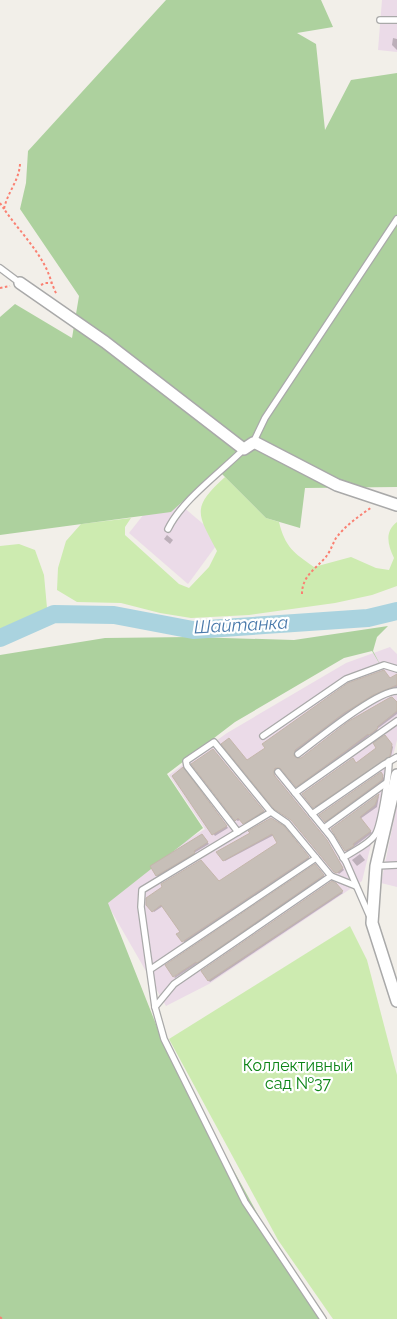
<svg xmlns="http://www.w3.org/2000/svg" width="397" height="1319" font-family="Raleway,sans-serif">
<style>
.industrial{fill:#ebdbe8}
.grass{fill:#cdebb0}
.forest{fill:#add19e}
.shadow{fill:#0003}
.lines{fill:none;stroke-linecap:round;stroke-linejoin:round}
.river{stroke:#aad3df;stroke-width:18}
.building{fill:#c7bfb8;stroke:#c4b6ab}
.service-casing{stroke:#a9a9a9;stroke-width:8}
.minor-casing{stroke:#a9a9a9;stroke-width:14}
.path{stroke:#fa8072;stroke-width:2;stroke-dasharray:2.5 2.5;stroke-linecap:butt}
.service{stroke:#fff;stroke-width:5.5}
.minor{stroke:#fff;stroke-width:11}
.labels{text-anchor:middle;stroke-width:4.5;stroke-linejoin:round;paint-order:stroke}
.park-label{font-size:16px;fill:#0c8416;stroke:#fff}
.water-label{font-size:18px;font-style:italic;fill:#4a7aab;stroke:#fff}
</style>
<rect width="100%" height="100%" fill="#f2efe9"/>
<!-- industrial -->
<g class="industrial">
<polygon points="382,0 397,0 397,52 378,50"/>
<polygon points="163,490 221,539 188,584 129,533"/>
<polygon points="390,647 397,654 397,740 362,881 209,984 166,1006 101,893 205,829 169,775 227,733 346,663"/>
<polygon points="397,805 397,887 381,883"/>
</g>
<!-- grass -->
<g class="grass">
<path d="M 225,477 L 266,518 L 279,522 C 285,547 294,553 314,567 L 351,557 L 376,568 L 389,570 L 394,558 C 388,545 384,532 397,522 L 397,586 L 372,595 L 335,603 L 249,615 L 191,618 L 160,613 L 121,603 L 77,602 L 57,590 L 58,568 L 66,541 L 81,524 L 131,518 L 125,527 L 125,535 L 179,584 L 189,588 L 209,567 L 217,551 C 197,513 191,508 225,477 Z"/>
<polygon points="19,544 35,550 44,575 47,608 0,629 0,546"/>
<polygon points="350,926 367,960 397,1075 397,1319 333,1319 278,1240 169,1039"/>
</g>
<!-- forest -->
<g class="forest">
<polygon points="166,0 321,0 333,27 297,33 316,44 325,130 351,80 397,73 397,487 305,488 300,528 266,518 218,470 171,512 0,535 0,317 15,304 72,338 79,296 20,209 26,183 28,151"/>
<polygon points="388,626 377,637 373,651 382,668 372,651 344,658 235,722 167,774 203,828 108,903 163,1042 273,1242 320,1319 0,1319 0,655 105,638 191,637 294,640"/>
</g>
<!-- shadow -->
<g class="shadow">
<polygon points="393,38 397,39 397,50 392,45"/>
<polygon points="167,535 173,540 170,544 164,539"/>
<polygon points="397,675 397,687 375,696 360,705 296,752 294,758 301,759 397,704 397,714 377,729 379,731 371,736 370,735 349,752 298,787 283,769 277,769 274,773 276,778 328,843 344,870 339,874 247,762"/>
<polygon points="385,737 393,747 391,757 316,808 304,794 356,765 378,749"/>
<polygon points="212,750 264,813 245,824 241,819 238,821 236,820"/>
<polygon points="184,770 228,828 215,836 173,776"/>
<polygon points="381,774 384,778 384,781 327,822 321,815"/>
<polygon points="379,796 377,807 360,819 372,833 347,852 332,829"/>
<polygon points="285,830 310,859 185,943 178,935 182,932 163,906 154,912 147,904 219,883 279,843 274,835 225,861 224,860 252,834"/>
<polygon points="203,837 209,844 194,853 195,855 158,877 157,875"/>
<polygon points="360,854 365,860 357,866 352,860"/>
<polygon points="315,866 325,877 199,963 198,963 175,978 174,977"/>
<polygon points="335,884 343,893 210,982 209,981 203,971"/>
</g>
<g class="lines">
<!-- river -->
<polyline class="river" points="0,638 54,614 114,615 193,630 368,618 397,611"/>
</g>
<!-- building -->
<g class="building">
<polygon points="384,670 390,678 397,674 397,685 373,695 344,713 295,750 294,756 297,758 301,758 349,721 389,698 392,697 397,702 397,711 377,727 378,728 369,735 368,734 347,750 296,787 280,768 275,768 274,771 274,775 327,840 343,868 337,873 334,872 291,820 274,809 221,744 229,738 247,760 265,748 262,744 348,683"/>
<polygon points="385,735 392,744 390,756 313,808 302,794 353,758 356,763 376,748 373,743"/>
<polygon points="213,749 264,811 243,824 238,818 235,821 191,764"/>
<polygon points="183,767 227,826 212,835 172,776"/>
<polygon points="381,772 383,775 382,780 325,822 319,815"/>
<polygon points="379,794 375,805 360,817 371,831 353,844 354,846 345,851 331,829"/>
<polygon points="271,818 284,826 309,857 182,942 176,934 180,932 161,905 152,912 146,905 146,898 162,887 161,884 201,860 219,881 277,843 272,834 223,861 216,852 250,833 248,831"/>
<polygon points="202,834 208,842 194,851 195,853 156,876 150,866"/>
<polygon points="315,864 324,875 197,963 196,962 173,977 165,965"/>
<polygon points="332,881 336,883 343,891 208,981 201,971"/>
</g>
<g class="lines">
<!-- service casing -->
<g class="service-casing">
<g id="service">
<polyline points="380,20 397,20"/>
<polyline points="0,268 20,283"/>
<polyline points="253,443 265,418 397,219"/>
<path d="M 168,529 C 182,500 220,473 244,449"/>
<polyline points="263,736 346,679 384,665 397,669"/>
<path d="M 298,754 C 317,740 376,691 397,691"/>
<polyline points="278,772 331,837 346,862 370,917"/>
<polyline points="295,793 397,721"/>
<polyline points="312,814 383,765 397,757"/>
<polyline points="324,828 386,783"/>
<polyline points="238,832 187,766 186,761 214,742 271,812 287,823 331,876 356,886"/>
<path d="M 343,858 C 353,851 368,845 375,835 C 381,827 389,773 389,761"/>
<polyline points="376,866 397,865"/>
<polyline points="151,969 316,858"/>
<polyline points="155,1007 141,907 142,890 271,812"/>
<polyline points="323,1319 245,1202 164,1039 155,1007 174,984 331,876"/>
</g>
</g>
<!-- minor casing -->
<g class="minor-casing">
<g id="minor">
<polyline points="20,283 105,342 241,447 244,449 253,443 256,443 337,485 397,505"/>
<polyline points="397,775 376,866 372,923 397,1001"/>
</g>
</g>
<!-- path -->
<g class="path">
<path d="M 20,164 C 19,181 7,193 4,209 C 17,228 34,245 45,266 C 50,275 52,286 57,295"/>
<polyline points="0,203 4,209"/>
<polyline points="41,285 45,283 51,283"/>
<polyline points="0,288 10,286"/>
<path d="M 302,594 C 302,577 314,570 324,559 C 330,553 332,545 336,538 C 345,526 359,516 372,507"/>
<polyline points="0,1317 2,1319"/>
</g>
<!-- service -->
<use href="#service" class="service"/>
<!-- minor -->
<use href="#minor" class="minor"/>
</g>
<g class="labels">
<!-- park labels -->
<g class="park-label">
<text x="298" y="1071">Коллективный<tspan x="298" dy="18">сад №37</tspan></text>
</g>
<!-- water labels -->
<g class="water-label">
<text transform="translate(241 625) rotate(-3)" y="6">Шайтанка</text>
</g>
</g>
</svg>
